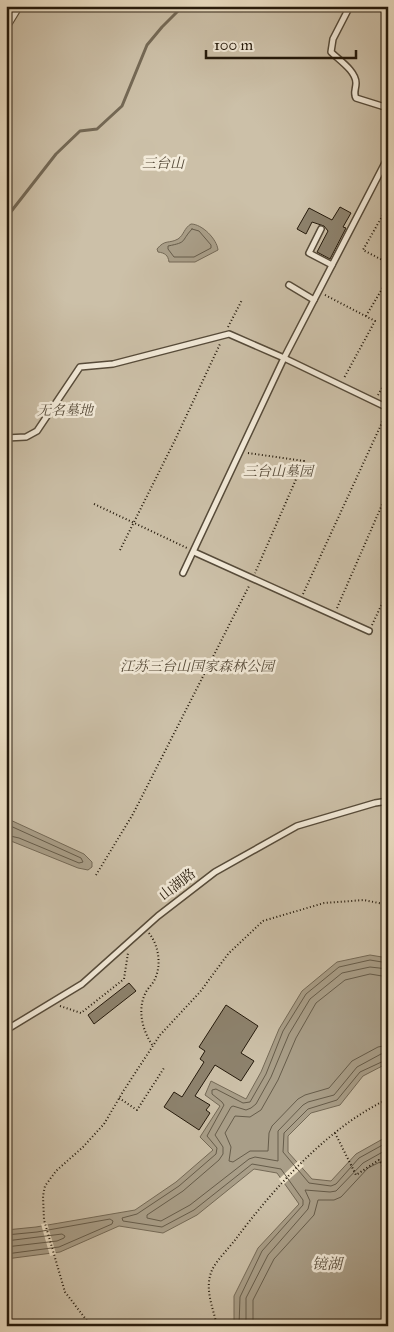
<svg xmlns="http://www.w3.org/2000/svg" width="394" height="1332" font-family="'IM FELL Great Primer','Noto Serif SC',serif">
<style>
.green{fill:#ccc0a8;stroke:#786c5a}
.water{fill:#a99e88;stroke:#746956}
.pier{fill:#eee2c8}
.lines{fill:none;stroke-linecap:round;stroke-linejoin:round}
.shore{stroke:#665c4a;stroke-width:1}
.stream{stroke:#746956;stroke-width:3}
.building{fill:#8d826d;stroke:#24190b}
.service-casing{stroke:#564b3a;stroke-width:8}
.minor-casing{stroke:#564b3a;stroke-width:12}
.path{stroke:#24190b;stroke-width:2;stroke-dasharray:1 2.5;stroke-linecap:butt}
.service{stroke:#f4ecdb;stroke-width:5}
.minor{stroke:#f4ecdb;stroke-width:10}
.labels{text-anchor:middle;stroke-width:5;stroke-linejoin:round;paint-order:stroke}
.park-label{font-size:14px;font-style:italic;fill:#564b3a;stroke:#f4ecdb}
.street-label{font-size:14px;fill:#24190b;stroke:#f4ecdb}
.water-label{font-size:15px;font-style:italic;fill:#594e3d;stroke:#f4ecdb}
</style>
<rect width="100%" height="100%" fill="#eee2c8"/>
<filter id="stains"><feTurbulence type="fractalNoise" baseFrequency=".004" numOctaves="4"/><feColorMatrix values="0 0 0 0 .2 0 0 0 0 .09 0 0 0 0 .02 0 0 0 .5 -.17"/></filter>
<radialGradient id="worn" r=".72"><stop offset=".6" stop-color="#630" stop-opacity="0"/><stop offset="1" stop-color="#630" stop-opacity=".3"/></radialGradient>
<!-- green -->
<rect class="green" x="6" y="6" width="382" height="1320"/>
<!-- water -->
<g class="water">
<path d="M 191,224 C 202,224 217,239 218,250 L 195,262 L 169,262 C 168,255 165,253 158,252 L 157,249 C 165,239 169,244 178,239 C 184,235 184,228 191,224 Z"/>
<polygon points="6,818 84,854 92,862 92,867 88,870 78,868 6,839"/>
<polygon points="370,955 388,958 388,1063 363,1076 340,1105 311,1113 288,1136 288,1152 312,1179 331,1181 356,1154 388,1136 388,1326 234,1326 234,1296 258,1248 299,1204 277,1173 254,1169 197,1215 163,1233 119,1226 60,1252 6,1259 6,1230 36,1227 135,1210 176,1182 213,1150 200,1137 220,1106 205,1095 211,1081 246,1099 261,1072 279,1029 302,991 337,962"/>
</g>
<!-- pier -->
<g class="pier">
<polygon points="299,1160 304,1166 283,1185 279,1179"/>
<polygon points="47,1223 56,1254 50,1256 41,1224"/>
</g>
<g class="lines">
<!-- shore -->
<g class="shore">
<path d="M 192,229 L 199,231 L 211,245 L 211,248 L 194,257 L 174,257 L 168,249 L 168,246 C 188,242 180,242 192,229 Z"/>
<polyline points="6,824 81,858 83,862 79,863 19,838 6,835"/>
<polyline points="388,969 370,967 342,973 310,999 289,1034 271,1077 256,1104 251,1108 246,1110 233,1106 231,1107 215,1135 223,1147 223,1154 219,1160 183,1191 147,1215 147,1218 161,1221 190,1205 249,1159 255,1157 278,1161 278,1131 303,1105 308,1102 334,1095 357,1067 381,1054 388,1053"/>
<polyline points="388,977 370,974 345,980 316,1003 296,1038 278,1080 261,1110 250,1117 235,1116 225,1133 231,1147 229,1161 233,1162 250,1151 268,1151 269,1133 272,1126 298,1099 305,1095 329,1088 352,1061 378,1047 388,1045"/>
<polyline points="388,1059 360,1072 337,1100 308,1109 284,1133 283,1152 309,1183 331,1186 336,1184 359,1158 388,1142"/>
<polyline points="6,1235 37,1232 110,1219 113,1221 112,1224 59,1247 6,1254"/>
<polyline points="6,1241 62,1234 65,1236 64,1238 57,1241 6,1247"/>
<polyline points="239,1326 240,1297 262,1251 303,1205 303,1200 281,1169 252,1164 194,1210 162,1227 123,1221 122,1218 137,1214 179,1186 216,1154 217,1148 207,1136 224,1105 222,1102 212,1094 212,1090 216,1089 243,1103 250,1102 266,1074 283,1031 306,994 339,967 370,960 388,963"/>
<polyline points="246,1326 246,1298 268,1255 308,1209 310,1201 305,1190 330,1192 336,1191 363,1163 388,1149"/>
<polyline points="253,1326 253,1300 274,1259 314,1215 318,1200 334,1200 341,1197 368,1168 388,1158"/>
</g>
<!-- stream -->
<polyline class="stream" points="6,218 56,154 80,131 97,129 122,106 147,45 162,27 183,6"/>
</g>
<!-- building -->
<g class="building">
<polygon points="340,207 351,213 343,227 346,228 330,259 317,252 328,231 324,226 312,222 306,234 297,229 309,208 332,220"/>
<polygon points="129,983 136,991 94,1024 88,1015"/>
<polygon points="226,1005 258,1026 241,1053 254,1061 241,1081 215,1065 195,1096 210,1105 206,1110 210,1113 199,1130 164,1107 174,1092 182,1097 204,1062 200,1059 205,1051 199,1047"/>
</g>
<g class="lines">
<!-- service casing -->
<g class="service-casing">
<g id="service">
<path d="M 350,6 L 333,39 L 331,52 C 339,60 356,71 356,83 C 356,89 353,93 356,98 L 388,108"/>
<polyline points="321,229 309,253 332,265"/>
<polyline points="289,285 314,300"/>
<polyline points="6,438 26,437 37,431 80,367 113,364 229,334 284,358 388,408"/>
<polyline points="194,552 369,631"/>
<polyline points="183,573 284,358 388,157"/>
<polyline points="6,1030 82,984 158,916 215,872 297,826 375,803 388,801"/>
</g>
</g>
<!-- minor casing -->
<g class="minor-casing">
<g id="minor">
<polyline points="6,24 17,6"/>
<polyline points="6,1322 7,1326"/>
</g>
</g>
<!-- path -->
<g class="path">
<polyline points="388,206 363,250 388,263"/>
<polyline points="325,295 375,321 344,378"/>
<polyline points="366,316 388,279"/>
<polyline points="228,327 242,300"/>
<polyline points="378,395 388,378"/>
<polyline points="248,453 304,461 255,573"/>
<polyline points="94,504 187,548"/>
<polyline points="120,550 176,438 220,344"/>
<polyline points="303,594 386,414"/>
<polyline points="337,608 388,491"/>
<polyline points="372,625 388,591"/>
<polyline points="96,875 133,814 249,586"/>
<path d="M 149,933 C 159,946 162,966 154,981 C 151,986 147,989 145,994 C 137,1011 143,1032 153,1046"/>
<polyline points="60,1006 81,1013 124,979 128,953"/>
<polyline points="119,1098 137,1110 164,1068"/>
<polyline points="335,1133 356,1175 379,1160 388,1174"/>
<polyline points="91,1326 65,1292 44,1220 43,1196 45,1186 56,1171 83,1147 104,1124 124,1090 160,1035 200,992 228,954 263,921 324,903 364,900 388,905"/>
<path d="M 217,1326 C 213,1307 204,1289 212,1270 C 217,1260 228,1249 235,1240 C 274,1188 328,1127 388,1099"/>
</g>
<!-- service -->
<use href="#service" class="service"/>
<!-- minor -->
<use href="#minor" class="minor"/>
</g>
<g class="labels">
<!-- park labels -->
<g class="park-label">
<text x="163" y="168">三台山</text>
<text x="65" y="415">无名墓地</text>
<text x="278" y="476">三台山墓园</text>
<text x="197" y="671">江苏三台山国家森林公园</text>
</g>
<!-- street labels -->
<g class="street-label">
<text transform="translate(177 884) rotate(-38)" y="5">山湖路</text>
</g>
<!-- water labels -->
<g class="water-label">
<text x="327" y="1269">镜湖</text>
</g>
</g>
<!-- margin -->
<rect width="394" height="1332" fill="none" stroke="#eee2c8" stroke-width="25"/>
<rect x="8" y="8" width="379" height="1317" fill="none" stroke="#24190b" stroke-width="2.5"/>
<rect x="12" y="12" width="369" height="1307" fill="none" stroke="#24190b"/>
<!-- scale -->
<path d="M206 50v8h150v-8" fill="none" stroke="#24190b" stroke-width="2.5"/>
<text x="214" y="50" font-size="15" fill="#24190b" stroke="#f4ecdb" stroke-width="4" paint-order="stroke">100 m</text>
<rect width="100%" height="100%" filter="url(#stains)"/>
<rect width="100%" height="100%" fill="url(#worn)"/>
</svg>
